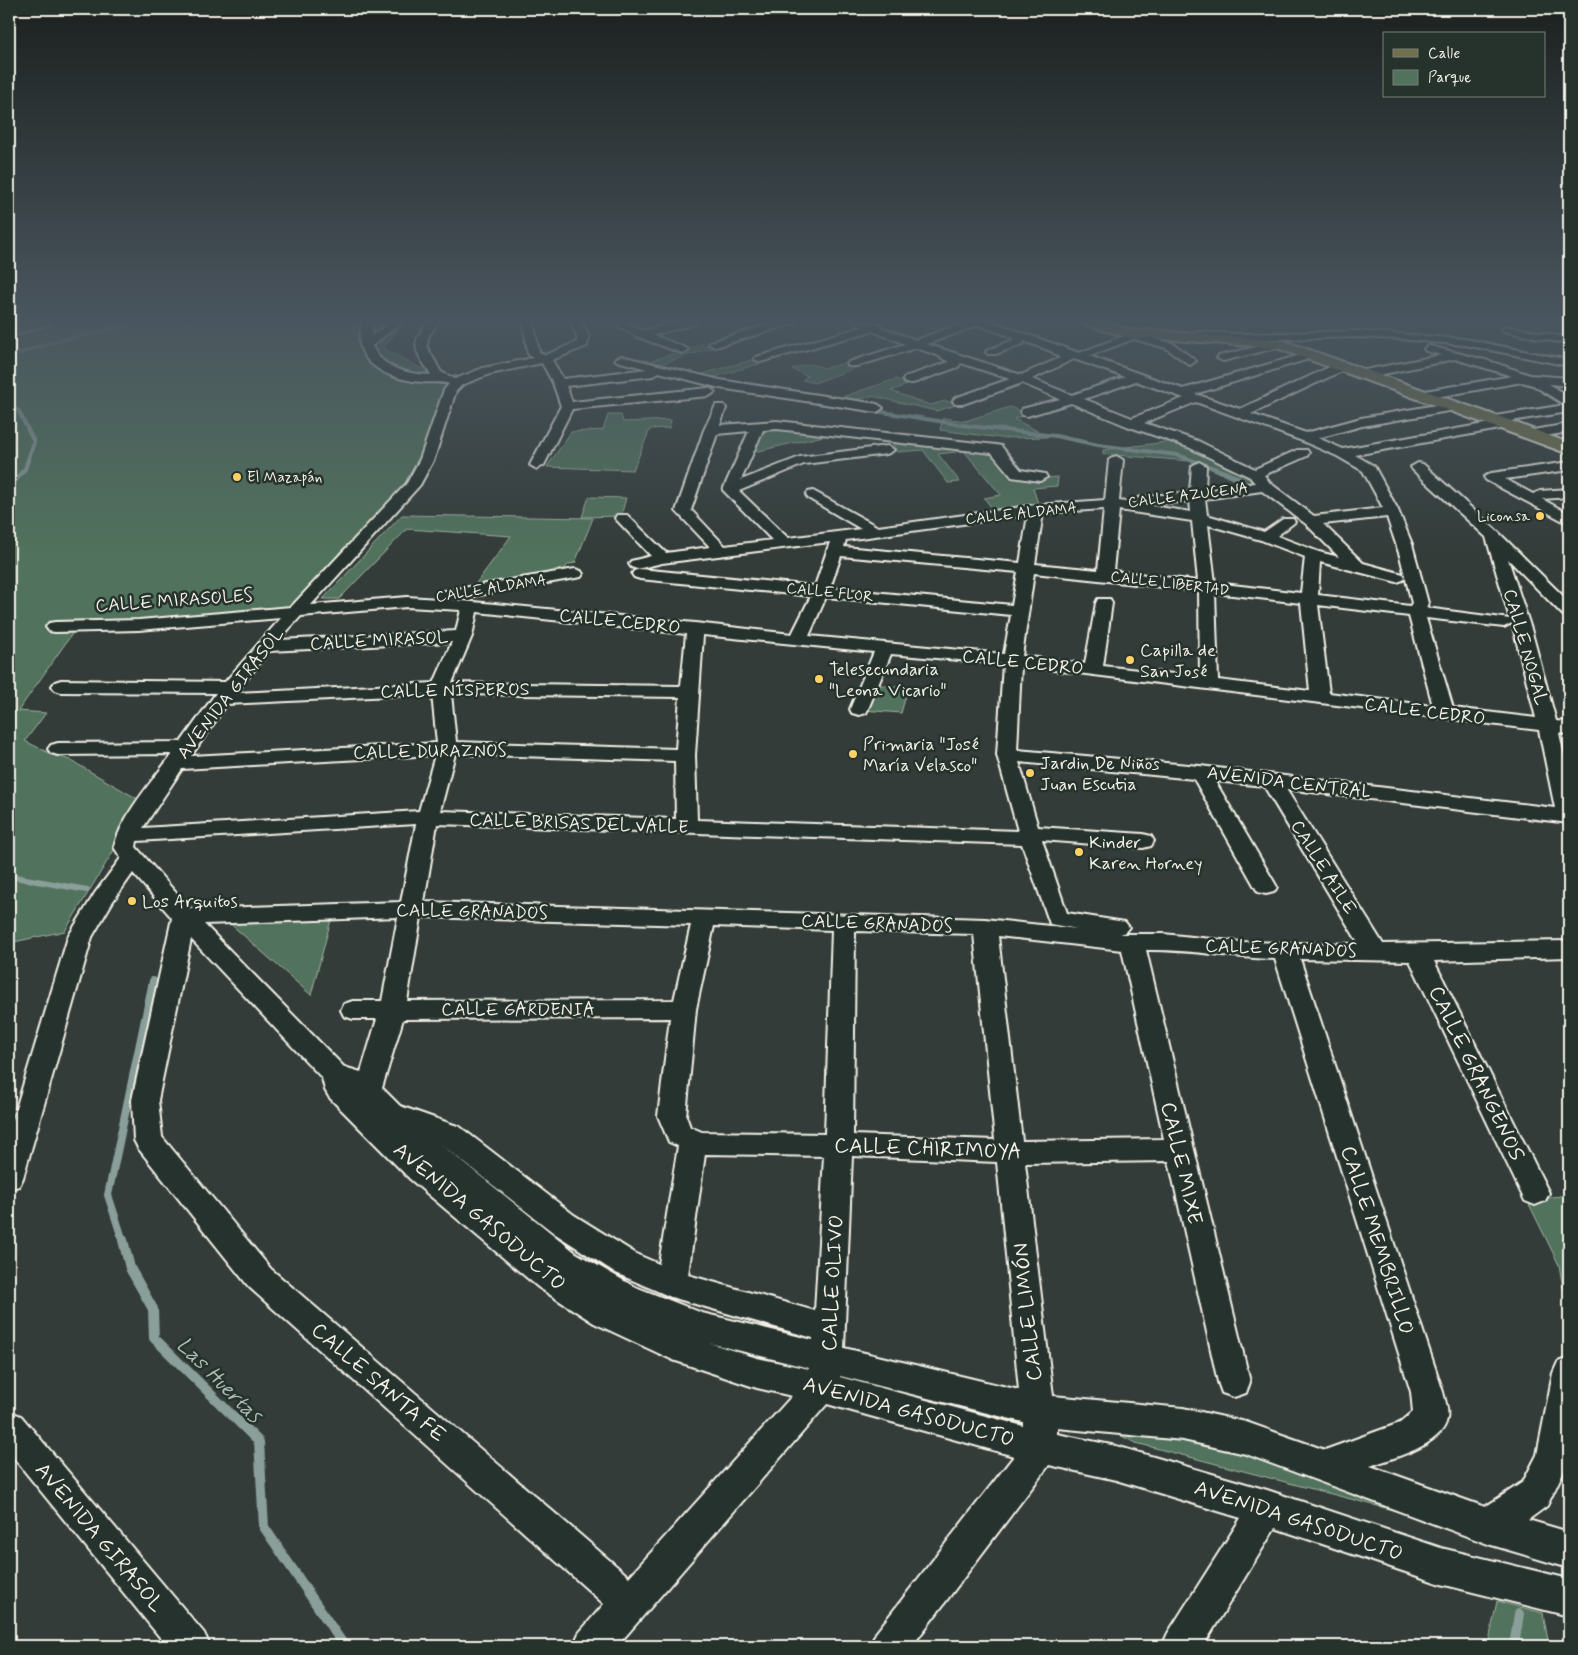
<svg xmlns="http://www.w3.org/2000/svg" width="1578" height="1655" font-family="Mynerve,sans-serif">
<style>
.green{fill:#51725c;stroke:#a2b2a2}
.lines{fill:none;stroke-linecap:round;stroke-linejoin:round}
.stream-far4{stroke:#8a9f9a;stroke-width:4}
.stream-far3{stroke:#8a9f9a;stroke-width:4.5}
.stream-far2{stroke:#8a9f9a;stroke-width:6}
.stream-far1{stroke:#8a9f9a;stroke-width:8}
.stream{stroke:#8a9f9a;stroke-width:10}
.minor-casing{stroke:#f4f1e8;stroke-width:4}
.major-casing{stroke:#f4f1e8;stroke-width:4}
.minor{fill:#26332d;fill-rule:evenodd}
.major{fill:#70704a;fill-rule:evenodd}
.poi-dot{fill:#ffd166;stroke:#26332d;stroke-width:2}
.labels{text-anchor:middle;stroke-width:5;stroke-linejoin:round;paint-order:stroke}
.far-poi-label{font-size:15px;fill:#f4f1e8;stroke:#26332d;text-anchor:start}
.far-street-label{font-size:15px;fill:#f4f1e8;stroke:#26332d}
.street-label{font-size:18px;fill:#f4f1e8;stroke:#26332d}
.poi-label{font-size:18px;fill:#f4f1e8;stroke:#26332d;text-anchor:start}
.near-street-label{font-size:21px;fill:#f4f1e8;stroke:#26332d}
.near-water-label{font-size:22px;font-style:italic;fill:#adbab4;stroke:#26332d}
</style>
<rect width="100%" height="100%" fill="#333c39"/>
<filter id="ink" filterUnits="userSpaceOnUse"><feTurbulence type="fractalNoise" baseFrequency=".02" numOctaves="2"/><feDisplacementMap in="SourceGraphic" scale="10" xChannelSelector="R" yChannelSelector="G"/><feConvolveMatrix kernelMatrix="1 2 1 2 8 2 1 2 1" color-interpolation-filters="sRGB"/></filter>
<g filter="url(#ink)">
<!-- green -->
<g class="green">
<polygon points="9,321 406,321 383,348 435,376 457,375 445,397 422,454 404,487 292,606 288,609 79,624 18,711 46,713 25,741 51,754 70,760 143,802 65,931 9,943"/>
<polygon points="703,344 715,347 657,365 647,362"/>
<polygon points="754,359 762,363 711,378 699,375"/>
<polygon points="845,363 858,367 814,383 802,380 808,376 792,369 809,364 825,368"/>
<polygon points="896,379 910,384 891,391 930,405 946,401 960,404 936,411 872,396 851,402 836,399"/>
<polygon points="1010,407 1027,414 1014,419 1049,437 1001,438 940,430 943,418 965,421"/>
<polygon points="608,415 621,415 623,422 671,420 669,428 650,429 633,470 547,467 571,432 603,430"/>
<polygon points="776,426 832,434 754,452 762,428"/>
<polygon points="890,440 993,451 1015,477 1038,479 1058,477 1057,486 1033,488 1039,507 995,512 984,498 1001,495 964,451 938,454 960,482 948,483 923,450 897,452"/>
<path d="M 1174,441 C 1200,450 1231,460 1251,480 L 1248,486 L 1210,468 L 1190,461 L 1103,454 L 1103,450 Z"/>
<polygon points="589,497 626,498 621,516 582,517"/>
<polygon points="402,515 593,518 575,563 569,564 558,575 474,586 511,536 407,529 339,599 323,599"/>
<polygon points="874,684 908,688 901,713 863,710"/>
<polygon points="332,916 311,995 226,920"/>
<polygon points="1569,1195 1569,1295 1563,1288 1559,1265 1527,1200"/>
<polygon points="1109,1430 1247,1442 1569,1553 1569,1556 1136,1443"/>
<polygon points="1497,1601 1543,1613 1549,1646 1488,1646"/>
</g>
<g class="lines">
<!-- stream-far4 -->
<g class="stream-far4">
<polyline points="522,321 527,334 526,346 533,350"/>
<polyline points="9,357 50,343 123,326 136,321"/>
<polyline points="9,406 18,410 34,442 25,469 21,473"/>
<polyline points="870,410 969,426 1056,436 1098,445 1177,455 1227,473"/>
</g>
<!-- stream-far3 -->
<g class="stream-far3">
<polyline points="1223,472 1239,478"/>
<polyline points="9,488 22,472"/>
</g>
<!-- stream-far2 -->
<polyline class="stream-far2" points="9,876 87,890"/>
<!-- stream-far1 -->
<polyline class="stream-far1" points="123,1241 108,1195 153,981"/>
<!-- stream -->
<g class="stream">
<polyline points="123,1240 130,1268 153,1309 154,1338 259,1442 264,1527 343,1644"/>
<polyline points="1514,1646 1519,1614"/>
</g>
<!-- minor casing -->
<g class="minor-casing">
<g id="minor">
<path d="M 362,321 L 372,321 L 372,336 L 391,321 L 403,321 L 372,346 C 382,369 408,374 431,375 C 415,349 409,347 428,321 L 439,321 L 428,337 L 427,347 L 441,372 L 455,379 L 483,368 L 533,358 L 528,354 L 523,321 L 533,321 L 539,352 L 545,355 L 577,342 L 577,336 L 570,321 L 580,321 L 589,336 L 587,346 L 552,360 L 563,379 L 647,369 L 617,361 L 615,359 L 621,356 L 720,380 L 877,404 L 883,408 L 877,412 L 720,388 L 659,372 L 653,376 L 566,386 L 572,402 L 709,388 L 715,392 L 709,396 L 572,409 L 544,465 L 537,469 L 530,465 L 561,406 L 553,383 L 542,363 L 490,374 L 462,385 L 456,391 L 434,459 L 420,485 L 311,605 L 407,597 L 439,599 L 437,596 L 439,592 L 445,591 L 575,569 L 581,571 L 583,574 L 581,577 L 452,600 L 695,623 L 792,634 L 811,596 L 640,579 L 634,577 L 632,574 L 634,571 L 640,569 L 815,586 L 830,542 L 662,563 L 637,569 L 631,567 L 629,564 L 631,561 L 651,556 L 615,518 L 617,515 L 627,515 L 666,553 L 710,547 L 676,511 L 704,430 L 716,405 L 724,405 L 726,408 L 720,425 L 777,421 L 996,445 L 1001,446 L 1021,470 L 1045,474 L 1047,477 L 1040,481 L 1012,477 L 992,453 L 777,429 L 763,430 L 741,480 L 800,457 L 887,446 L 894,450 L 887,454 L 804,464 L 739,491 L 788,538 L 861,529 L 808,498 L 806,495 L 808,492 L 813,491 L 878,527 L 1036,505 L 1105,500 L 1109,460 L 1116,456 L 1123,460 L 1119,501 L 1138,504 L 1136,501 L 1138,498 L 1143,497 L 1190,492 L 1192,466 L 1199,462 L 1206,466 L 1205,491 L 1255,483 L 1250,477 L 1188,447 L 1127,426 L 1071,403 L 1027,416 L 1022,415 L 1021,412 L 1022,409 L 1060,399 L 1022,383 L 963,404 L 955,404 L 953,401 L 955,398 L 1010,379 L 961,363 L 958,367 L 913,383 L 905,383 L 903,380 L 905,377 L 949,362 L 937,355 L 916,348 L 857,366 L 849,366 L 847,364 L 849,362 L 905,344 L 872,331 L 760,362 L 754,359 L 756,357 L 862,327 L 852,321 L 880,324 L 881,327 L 916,340 L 968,321 L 990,321 L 1079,353 L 1134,332 L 1174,344 L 1196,361 L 1190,365 L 1166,348 L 1134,339 L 1089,356 L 1183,389 L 1307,353 L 1315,353 L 1317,355 L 1315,357 L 1195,394 L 1240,409 L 1338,363 L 1346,363 L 1348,366 L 1346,369 L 1251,414 L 1306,433 L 1361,418 L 1454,402 L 1460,406 L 1454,410 L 1362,426 L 1318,438 L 1343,449 L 1490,423 L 1489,420 L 1490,417 L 1495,416 L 1565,405 L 1533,385 L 1522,382 L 1425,399 L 1421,398 L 1419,395 L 1421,392 L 1425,391 L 1512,376 L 1455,359 L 1365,378 L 1359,374 L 1365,370 L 1442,355 L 1426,351 L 1424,349 L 1426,347 L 1430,346 L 1489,361 L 1530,375 L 1569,378 L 1569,386 L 1549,384 L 1569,397 L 1569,412 L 1510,421 L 1511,424 L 1510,427 L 1505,428 L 1355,455 L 1374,466 L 1398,510 L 1412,544 L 1428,603 L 1426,608 L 1510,619 L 1486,537 L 1413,470 L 1411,467 L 1418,463 L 1423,464 L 1498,532 L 1569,602 L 1569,616 L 1563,615 L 1508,559 L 1531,629 L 1556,721 L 1569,722 L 1569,734 L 1559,733 L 1569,779 L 1569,823 L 1286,789 L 1383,944 L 1569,941 L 1569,957 L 1434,961 L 1549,1193 L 1545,1201 L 1535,1205 L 1525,1201 L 1410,961 L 1300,959 L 1443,1392 C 1445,1400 1449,1411 1447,1419 C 1442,1446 1392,1458 1370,1466 L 1485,1507 L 1523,1482 L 1537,1455 L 1553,1373 L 1558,1362 L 1569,1358 L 1569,1460 L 1547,1506 L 1528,1520 L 1569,1532 L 1569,1568 L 1488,1544 L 1246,1454 L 1183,1440 L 1057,1428 L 1057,1434 L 1116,1446 L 1267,1490 L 1441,1548 L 1569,1579 L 1569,1616 L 1441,1584 L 1275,1528 L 1203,1646 L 1162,1646 L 1168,1633 L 1241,1518 L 1116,1480 L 1049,1465 L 912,1646 L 870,1646 L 876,1633 L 1014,1456 L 827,1404 L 617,1646 L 573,1646 L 579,1633 L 604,1604 L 249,1287 L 138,1148 L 134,1140 L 132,1100 L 172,918 L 133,873 L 113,901 L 92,937 L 23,1178 L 19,1186 L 9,1189 L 9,1132 L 68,937 L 95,893 L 121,858 L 114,847 C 123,813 152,782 172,754 L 58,755 L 51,753 L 48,749 L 51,745 L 58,743 L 181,742 L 216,693 L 61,692 L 55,690 L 52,686 L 55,682 L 61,680 L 225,682 L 281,618 L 139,630 L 55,632 L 49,631 L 46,627 L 49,623 L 55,622 L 139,620 L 291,607 L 407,483 L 420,459 L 444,390 L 449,384 C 441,381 431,383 422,382 C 399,380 365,371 360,344 C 359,337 361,328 362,321 ZM 979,325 L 1012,337 L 1013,340 L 988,350 L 986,352 L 988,354 L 996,354 L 1023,344 L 1024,341 L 1051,351 L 1060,358 L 1021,375 L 927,344 ZM 1074,359 L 1125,377 L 1072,395 L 1032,379 ZM 1136,381 L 1184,398 L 1132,418 L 1084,399 ZM 1196,402 L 1300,440 L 1337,456 L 1363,471 L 1383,508 L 1314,516 L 1270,483 L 1264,475 L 1307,456 L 1309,453 L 1307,450 L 1297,450 L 1255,469 L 1198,441 L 1144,423 ZM 749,431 L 723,490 L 772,540 L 725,546 L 691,510 L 717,434 ZM 1262,491 L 1306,524 L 1339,557 L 1319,552 L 1277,536 L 1295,522 L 1293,519 L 1283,519 L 1264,532 L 1207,515 L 1205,499 ZM 1190,501 L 1191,512 L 1146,505 ZM 1104,509 L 1098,570 L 1035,564 L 1043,513 ZM 1119,510 L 1192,521 L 1198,581 L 1113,571 ZM 1028,515 L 1020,563 L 844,547 L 846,540 ZM 1387,517 L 1400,556 L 1412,603 L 1410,606 L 1318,595 L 1320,562 L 1397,582 L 1403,580 L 1405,577 L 1403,574 L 1363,563 L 1323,524 ZM 1208,525 L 1261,540 L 1305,557 L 1301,593 L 1215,583 ZM 841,556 L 1018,572 L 1012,605 L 830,588 ZM 1034,573 L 1199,591 L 1200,677 L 1103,666 L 1112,603 L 1110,599 L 1098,599 L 1096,603 L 1085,664 L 1022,656 ZM 1215,593 L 1301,603 L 1310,691 L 1218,680 ZM 826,597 L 1011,615 L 1004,654 L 809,636 ZM 1318,605 L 1409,616 L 1433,706 L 1329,693 ZM 407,607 L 461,610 L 456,631 L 279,640 L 301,616 ZM 477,612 L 686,634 L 681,686 L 452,683 L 472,636 ZM 1426,618 L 1504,627 L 1512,623 L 1536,718 L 1453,708 ZM 703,635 L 874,652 L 850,709 L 852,713 L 859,715 L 866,713 L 868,709 L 891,654 L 1003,664 L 997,755 L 1018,831 L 697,820 L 695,755 ZM 452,642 L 434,683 L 236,693 L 269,651 ZM 1021,666 L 1539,730 L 1555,808 L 1200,766 L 1017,750 ZM 432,694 L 437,743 L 191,756 L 227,704 ZM 451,694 L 680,697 L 676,749 L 456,742 ZM 455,754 L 675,761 L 676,819 L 440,811 ZM 435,755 L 419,811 L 143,828 L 182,769 ZM 1019,762 L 1194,779 L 1255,887 L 1258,892 L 1266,894 L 1274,892 L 1277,887 L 1215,781 L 1264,786 L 1359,944 L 1241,942 L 1163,934 L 1120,934 L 1125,932 L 1129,927 L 1125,922 L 1067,913 L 1042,840 L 1143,848 L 1151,846 L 1154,841 L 1151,836 L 1143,834 L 1038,827 ZM 416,824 L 401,902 L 190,909 L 136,847 L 137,841 ZM 437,824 L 1022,844 L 1050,924 L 1078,929 L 985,919 L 424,902 ZM 398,917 L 382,1001 L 353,1001 L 344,1004 L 341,1010 L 344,1016 L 353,1019 L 377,1019 L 361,1072 L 344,1067 L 204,924 ZM 421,917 L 691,925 L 674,1000 L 407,1001 ZM 714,926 L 832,930 L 825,1134 L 702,1132 L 690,1127 L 686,1116 L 696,1009 ZM 855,931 L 974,934 L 995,1140 L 853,1135 ZM 998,936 L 1122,950 L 1164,1139 L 1022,1141 ZM 191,939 L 322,1078 L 325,1090 L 329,1097 L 410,1179 L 538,1287 L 594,1323 L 673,1360 L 757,1388 L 792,1396 L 629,1577 L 271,1269 L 162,1137 L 158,1100 ZM 1146,950 C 1189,949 1232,958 1275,959 L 1411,1392 L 1413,1412 L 1400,1423 L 1325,1450 L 1246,1422 L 1183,1408 L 1053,1396 L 1025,1163 L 1169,1161 L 1218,1382 L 1222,1393 L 1234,1397 L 1246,1393 L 1250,1382 ZM 670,1018 L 658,1116 L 669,1142 L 678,1146 L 659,1264 L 638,1255 L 574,1215 L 460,1127 L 400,1106 L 382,1088 L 403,1019 ZM 438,1142 L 554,1233 L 616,1273 L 671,1297 L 813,1338 L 813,1340 L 702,1313 L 633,1286 L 576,1253 ZM 705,1154 L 824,1156 L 815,1311 L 688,1275 ZM 852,1156 L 997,1162 L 1019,1390 L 844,1348 ZM 709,1343 L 809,1368 L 809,1369 L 757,1358 ZM 840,1376 L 1023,1422 L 1023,1426 L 840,1377 Z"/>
<polygon points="610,321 623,321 643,331 681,321 699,321 698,323 653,335 686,348 688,350 686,352 682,353 638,337"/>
<polygon points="779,321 796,321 795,323 719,346 715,347 709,344 711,342"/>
<polygon points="1507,326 1569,338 1569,344 1503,331 1501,329"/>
<polygon points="1357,331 1465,339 1569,360 1569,366 1465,345 1400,339 1357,337 1244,340 1197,338 1191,335 1197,332 1244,334"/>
<polygon points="1276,342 1282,345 1280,347 1223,361 1217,358 1219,356"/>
<polygon points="1569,424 1569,432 1533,438 1526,434 1533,430"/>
<polygon points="1569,462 1569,470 1505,479 1533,494 1540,491 1569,489 1569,497 1542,499 1569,514 1569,524 1486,480 1484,477 1491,473"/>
<polygon points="9,1411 21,1416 204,1633 210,1646 167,1646 9,1452"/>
</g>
</g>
<!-- major casing -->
<g class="major-casing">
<g id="major">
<polygon points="30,321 50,321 48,324 9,337 9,328"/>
<polygon points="1080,321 1102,321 1135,331 1149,330 1284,341 1511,421 1569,443 1569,454 1277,348 1149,338 1134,339 1082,324"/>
</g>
</g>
<!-- minor -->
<use href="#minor" class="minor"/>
<!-- major -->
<use href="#major" class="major"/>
</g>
</g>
<!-- sky -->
<linearGradient id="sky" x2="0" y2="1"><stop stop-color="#1c211f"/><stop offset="0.58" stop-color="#4a565f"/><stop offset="1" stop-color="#4a565f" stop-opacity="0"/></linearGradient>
<rect width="1578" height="553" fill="url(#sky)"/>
<!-- markers -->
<g class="poi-dot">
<circle cx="237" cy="477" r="5"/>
<circle cx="1540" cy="516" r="5"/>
<circle cx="1130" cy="660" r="5"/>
<circle cx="819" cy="679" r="5"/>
<circle cx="853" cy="754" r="5"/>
<circle cx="1030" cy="773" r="5"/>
<circle cx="1079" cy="852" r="5"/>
<circle cx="132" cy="901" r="5"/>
</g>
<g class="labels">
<!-- far-poi labels -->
<g class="far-poi-label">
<text x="247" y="482">El Mazapán</text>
<text x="1530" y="521" text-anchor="end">Liconsa</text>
</g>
<!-- far-street labels -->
<g class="far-street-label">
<text transform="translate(1188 495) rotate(-7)" y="5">CALLE AZUCENA</text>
<text transform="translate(1021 513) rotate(-6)" y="5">CALLE ALDAMA</text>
<text transform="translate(1170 583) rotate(7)" y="5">CALLE LIBERTAD</text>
<text transform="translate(491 588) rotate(-9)" y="5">CALLE ALDAMA</text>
<text transform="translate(830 592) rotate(6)" y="5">CALLE FLOR</text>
</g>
<!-- street labels -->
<g class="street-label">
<text transform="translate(174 600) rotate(-4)" y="6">CALLE MIRASOLES</text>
<text transform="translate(620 621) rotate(6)" y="6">CALLE CEDRO</text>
<text transform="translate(379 640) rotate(-3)" y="6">CALLE MIRASOL</text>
<text transform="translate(1526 647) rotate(74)" y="6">CALLE NOGAL</text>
<text transform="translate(1023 662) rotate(6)" y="6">CALLE CEDRO</text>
<text transform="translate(455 690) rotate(-1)" y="6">CALLE NÍSPEROS</text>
<text transform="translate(230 693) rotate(-52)" y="6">AVENIDA GIRASOL</text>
<text transform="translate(1425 711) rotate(7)" y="6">CALLE CEDRO</text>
<text transform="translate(430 751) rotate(-1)" y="6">CALLE DURAZNOS</text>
<text transform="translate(1289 782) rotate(7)" y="6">AVENIDA CENTRAL</text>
<text transform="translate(579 823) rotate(2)" y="6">CALLE BRISAS DEL VALLE</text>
<text transform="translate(1324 867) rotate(58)" y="6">CALLE AILE</text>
<text transform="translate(472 911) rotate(1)" y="6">CALLE GRANADOS</text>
<text transform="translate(877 923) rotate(2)" y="6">CALLE GRANADOS</text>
<text transform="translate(1281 948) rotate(2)" y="6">CALLE GRANADOS</text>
<text x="518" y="1015">CALLE GARDENIA</text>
</g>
<!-- poi labels -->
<g class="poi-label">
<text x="1140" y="656">Capilla de<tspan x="1140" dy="21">San José</tspan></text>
<text x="829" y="675">Telesecundaria<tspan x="829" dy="21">"Leona Vicario"</tspan></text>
<text x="863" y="750">Primaria "José<tspan x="863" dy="21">María Velasco"</tspan></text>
<text x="1040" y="769">Jardin De Niños<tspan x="1040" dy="21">Juan Escutia</tspan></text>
<text x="1089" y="848">Kinder<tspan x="1089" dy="21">Karen Horney</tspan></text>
<text x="142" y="907">Los Arquitos</text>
</g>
<!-- near-street labels -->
<g class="near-street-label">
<text transform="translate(1477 1073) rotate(64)" y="7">CALLE GRANGENOS</text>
<text transform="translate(928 1148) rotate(2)" y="7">CALLE CHIRIMOYA</text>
<text transform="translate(1182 1163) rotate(77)" y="7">CALLE MIXE</text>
<text transform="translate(480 1216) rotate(40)" y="7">AVENIDA GASODUCTO</text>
<text transform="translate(1378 1240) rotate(72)" y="7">CALLE MEMBRILLO</text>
<text transform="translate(832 1283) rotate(-87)" y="7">CALLE OLIVO</text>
<text transform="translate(1027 1312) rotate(-96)" y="7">CALLE LIMÓN</text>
<text transform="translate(379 1382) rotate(41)" y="7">CALLE SANTA FE</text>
<text transform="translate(909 1411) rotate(15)" y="7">AVENIDA GASODUCTO</text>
<text transform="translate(1299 1520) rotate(18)" y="7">AVENIDA GASODUCTO</text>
<text transform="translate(100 1537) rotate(50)" y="7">AVENIDA GIRASOL</text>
</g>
<!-- near-water labels -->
<g class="near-water-label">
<text transform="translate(220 1379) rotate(45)" y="8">Las Huertas</text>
</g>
</g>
<!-- margin -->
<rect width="1578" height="1655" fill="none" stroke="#26332d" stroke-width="30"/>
<rect x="15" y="15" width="1548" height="1625" fill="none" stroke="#f4f1e8" stroke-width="2" filter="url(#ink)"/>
<!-- legend -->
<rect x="1383" y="32" width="162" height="65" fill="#26332d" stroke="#787f78"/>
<rect x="1393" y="49" width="25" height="8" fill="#70704a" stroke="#787f78"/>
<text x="1428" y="58" font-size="15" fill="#f4f1e8">Calle</text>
<rect x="1393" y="70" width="25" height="15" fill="#51725c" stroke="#787f78"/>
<text x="1428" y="82" font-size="15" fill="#f4f1e8">Parque</text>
</svg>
